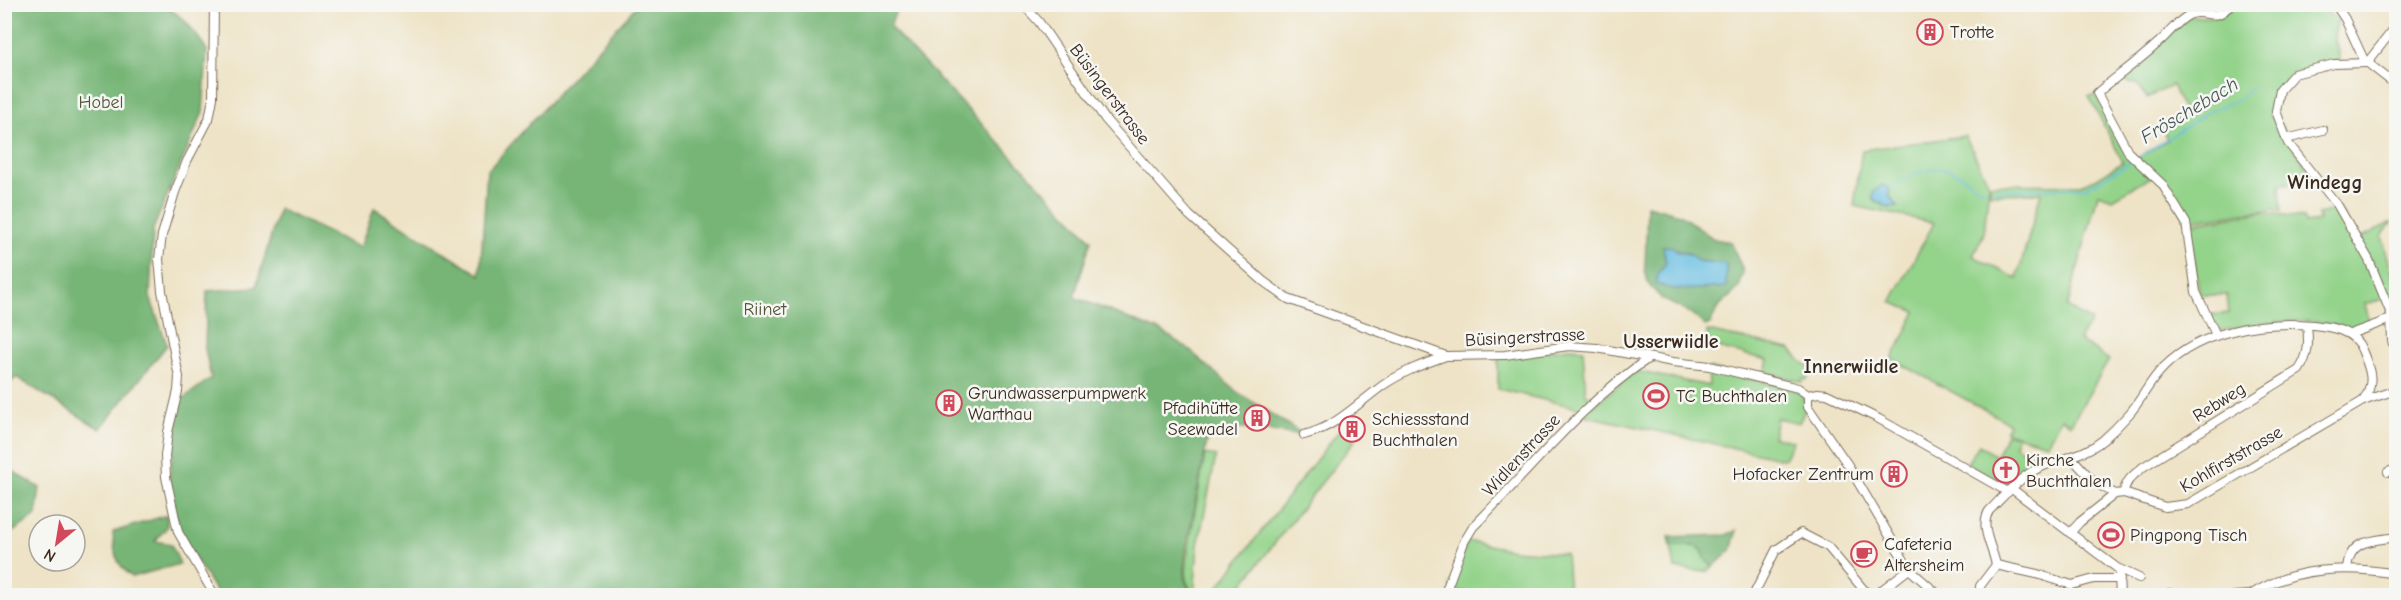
<svg xmlns="http://www.w3.org/2000/svg" width="2401" height="600" font-family="'Comic Neue',sans-serif">
<style>
.green{fill:#93d38a;stroke:#677e54;stroke-width:1.5;fill-rule:evenodd}
.forest{fill:#76b576;stroke:#58704a;stroke-width:1.5;fill-rule:evenodd}
.water{fill:#65bde2;stroke:#507480;stroke-width:1.5}
.lines{fill:none;stroke-linecap:round;stroke-linejoin:round}
.stream{stroke:#65bde2;stroke-width:1.5}
.minor-casing{stroke:#7a6b59;stroke-width:10}
.minor{stroke:#fff;stroke-width:8}
.labels{text-anchor:middle;stroke-width:5;stroke-linejoin:round;paint-order:stroke}
.poi-label{font-size:18px;fill:#3b2a1e;stroke:#f6f6f2;text-anchor:start}
.street-label{font-size:18px;fill:#3b2a1e;stroke:#f6f6f2}
.park-label{font-size:18px;fill:#515439;stroke:#f6f6f2}
.water-label{font-size:20px;font-style:italic;fill:#485659;stroke:#f6f6f2}
.neighbourhood-label{font-size:20px;font-weight:bold;fill:#3b2a1e;stroke:#f6f6f2}
</style>
<rect width="100%" height="100%" fill="#f6f6f2"/>
<filter id="ink" filterUnits="userSpaceOnUse"><feTurbulence type="fractalNoise" baseFrequency=".0167" numOctaves="2"/><feDisplacementMap in="SourceGraphic" scale="12" xChannelSelector="R" yChannelSelector="G"/><feConvolveMatrix kernelMatrix="1 2 1 2 8 2 1 2 1" color-interpolation-filters="sRGB"/></filter>
<filter id="wash" filterUnits="userSpaceOnUse"><feTurbulence type="fractalNoise" baseFrequency=".008" numOctaves="4" result="noise"/><feDisplacementMap in="SourceGraphic" scale="24" xChannelSelector="R" yChannelSelector="G"/><feGaussianBlur stdDeviation="1.35" result="paint"/><feColorMatrix in="noise" values="0 0 0 0 0 0 0 0 0 0 0 0 0 0 0 0 0 1.4 0 .05"/><feComposite in="paint" operator="in"/></filter>
<g filter="url(#wash)">
<rect width="100%" height="100%" fill="#eee3c6"/>
<!-- green -->
<g class="green">
<path d="M 2232,5 L 2318,5 L 2338,21 L 2334,35 L 2340,61 L 2290,75 L 2278,90 L 2269,116 L 2277,120 L 2316,182 L 2280,184 L 2281,211 L 2274,209 L 2187,221 L 2165,185 L 2136,159 L 2167,140 L 2161,125 L 2185,115 L 2172,85 L 2147,98 L 2137,84 L 2128,83 L 2122,75 L 2190,16 C 2207,17 2224,21 2232,5 Z"/>
<path d="M 2095,95 L 2129,159 L 2153,176 L 2113,199 L 2098,194 L 2067,307 L 2091,321 L 2079,340 L 2109,360 L 2071,424 L 2061,418 L 2047,444 L 2006,432 L 2009,423 L 1892,359 L 1916,312 L 1891,302 L 1934,223 L 1854,206 L 1862,150 L 1965,136 L 1989,184 L 1984,233 L 1973,256 L 2017,279 L 2041,193 L 1990,194 L 1990,184 L 2080,185 L 2096,179 L 2123,162 L 2089,96 ZM 1882,185 L 1890,189 L 1889,195 L 1898,207 C 1890,211 1879,205 1873,199 L 1874,192 Z"/>
<path d="M 2339,209 L 2358,239 L 2392,222 L 2382,236 L 2396,288 L 2396,347 L 2387,298 L 2365,304 L 2370,325 L 2350,331 C 2311,312 2259,325 2217,331 L 2209,315 L 2229,313 L 2227,295 L 2200,295 L 2188,224 L 2263,212 L 2303,218 L 2305,223 L 2319,221 L 2318,214 Z"/>
<polygon points="1707,331 1790,349 1802,362 1813,369 1807,380 1803,379 1802,382 1765,372 1768,360 1708,346"/>
<polygon points="1569,348 1583,349 1586,395 1594,397 1583,409 1498,389 1498,357"/>
<polygon points="1708,368 1795,390 1803,395 1805,410 1799,423 1777,418 1773,437 1793,441 1784,459 1583,415 1636,371 1709,386"/>
<polygon points="1341,428 1355,440 1234,595 1212,595"/>
<path d="M 2007,434 L 2017,436 L 2015,446 L 2037,458 C 2031,469 2015,477 2005,486 L 1967,463 L 1979,445 L 1996,456 Z"/>
<polygon points="1205,454 1216,456 1198,545 1194,595 1186,580 1187,557"/>
<polygon points="1467,541 1513,550 1566,554 1569,595 1469,595 1450,587"/>
<polygon points="1671,546 1696,546 1702,550 1706,560 1713,567 1705,572 1675,568"/>
</g>
<!-- forest -->
<g class="forest">
<path d="M 638,4 L 898,5 L 890,27 L 1091,240 L 1074,297 L 1162,332 L 1186,347 L 1237,392 L 1304,435 C 1272,435 1231,415 1207,441 L 1185,556 L 1185,580 L 1192,596 L 218,595 L 179,532 L 169,481 L 180,401 L 211,378 L 205,349 L 207,291 L 256,287 L 279,209 L 360,248 L 374,208 L 480,275 L 487,171 Z"/>
<path d="M 125,5 C 135,5 144,4 154,5 C 179,7 194,31 207,50 L 203,112 L 153,229 L 150,297 L 167,345 L 100,429 L 16,377 L 5,389 L 5,5 Z"/>
<path d="M 1647,205 L 1679,214 L 1714,239 L 1731,242 L 1743,271 L 1739,288 L 1718,307 L 1710,324 L 1705,326 L 1692,314 L 1662,299 L 1649,285 L 1645,272 ZM 1663,246 L 1691,254 L 1697,261 L 1726,264 L 1726,287 L 1692,289 L 1661,286 L 1659,272 L 1666,263 Z"/>
<polygon points="4,466 40,488 36,516 5,537"/>
<path d="M 167,515 L 167,527 L 155,541 L 171,544 L 180,564 L 132,577 C 115,563 114,553 113,532 Z"/>
<polygon points="1737,530 1731,550 1713,567 1706,560 1702,550 1696,546 1671,546 1669,537 1726,535"/>
</g>
<!-- water -->
<g class="water">
<polygon points="1882,185 1889,189 1889,195 1898,207 1886,207 1873,198 1874,192"/>
<path d="M 1663,246 L 1674,247 L 1677,252 L 1691,254 L 1697,261 L 1726,264 L 1726,287 C 1705,288 1675,294 1656,283 L 1659,272 L 1666,263 Z"/>
</g>
<g class="lines">
<!-- stream -->
<g class="stream">
<polyline points="2139,157 2208,112 2239,99 2253,87"/>
<path d="M 1889,189 C 1909,176 1933,161 1957,173 C 1965,177 1973,185 1981,189 L 1985,190"/>
<polyline points="1994,190 2084,188 2096,183 2130,162"/>
</g>
</g>
</g>
<g filter="url(#ink)">
<g class="lines">
<!-- minor casing -->
<g class="minor-casing">
<g id="minor">
<polyline points="214,4 213,98 209,119 187,161 175,192 162,235 159,259 162,291 179,377 178,391 168,432 165,456 166,477 178,532 215,596"/>
<polyline points="1023,4 1039,22 1105,119 1189,215 1263,281 1288,299 1446,356 1505,355 1569,346 1597,348 1673,362 1710,366 1798,388 1808,395 1818,393 1827,394 1879,419 2008,492"/>
<polyline points="2335,4 2345,19 2364,60 2396,85"/>
<polyline points="2396,26 2367,63 2334,64 2294,74 2280,90 2276,111 2288,143 2338,206 2369,260 2391,314 2392,341 2396,351"/>
<polyline points="2286,139 2323,130"/>
<polyline points="2350,334 2391,319"/>
<path d="M 2216,335 L 2196,292 L 2186,223 L 2162,184 L 2129,153 L 2097,93 C 2117,76 2139,61 2158,43 C 2168,35 2177,21 2189,15 C 2204,7 2217,25 2230,4"/>
<polyline points="1808,395 1808,407 1848,465 1909,569 1940,596"/>
<polyline points="2363,401 2396,390"/>
<path d="M 1304,435 C 1336,427 1356,405 1382,386 C 1402,372 1423,364 1446,356"/>
<polyline points="2388,472 2396,469"/>
<polyline points="2012,489 2117,568 2139,578"/>
<path d="M 2124,493 C 2125,480 2134,475 2143,467 L 2299,370 C 2309,355 2309,343 2307,325"/>
<polyline points="2070,533 2080,522 2115,494"/>
<polyline points="1996,565 2037,574 2072,585 2094,579 2120,579"/>
<path d="M 2347,569 C 2349,539 2372,541 2396,537"/>
<polyline points="2119,575 2120,596"/>
<polyline points="2169,593 2174,596"/>
<path d="M 1444,596 L 1464,542 L 1473,527 C 1531,469 1581,404 1649,358"/>
<polyline points="1753,596 1776,550 1801,533 1828,547 1869,596"/>
<polyline points="1874,596 1909,569"/>
<path d="M 1980,596 L 1980,586 L 1996,565 C 1993,548 1979,527 1989,511 C 2003,497 2016,481 2033,471 C 2056,458 2081,458 2103,440 C 2112,432 2121,423 2129,414 C 2142,400 2149,381 2164,367 C 2201,330 2263,321 2313,325 C 2332,327 2354,330 2362,350 C 2370,369 2376,383 2363,401 L 2188,504 L 2165,507 L 2124,493 L 2115,494 L 2094,482 L 2072,458"/>
<polyline points="2234,596 2249,595"/>
<path d="M 2249,596 C 2291,567 2347,565 2396,574"/>
<polyline points="2394,596 2396,590"/>
</g>
</g>
<!-- minor -->
<use href="#minor" class="minor"/>
</g>
</g>
<!-- icons -->
<defs>
<g id="building-ring" transform="scale(1.35)"><circle r="9.5" fill="#f6f6f2" stroke="#d1495b" stroke-width="1.5"/><path d="M-4-6H4V6H1V3H-1V6H-4ZM-2.5-4.3h1.7v1.8h-1.7ZM.8-4.3h1.7v1.8H.8ZM-2.5-1h1.7V.8h-1.7ZM.8-1h1.7V.8H.8Z" fill="#d1495b"/></g>
<g id="stadium-ring" transform="scale(1.35)"><circle r="9.5" fill="#f6f6f2" stroke="#d1495b" stroke-width="1.5"/><path d="M0-5a6.5 5 0 1 0 0 10a6.5 5 0 1 0 0-10ZM-3.5-1.8h7v3.6h-7Z" fill="#d1495b"/></g>
<g id="church-ring" transform="scale(1.35)"><circle r="9.5" fill="#f6f6f2" stroke="#d1495b" stroke-width="1.5"/><path d="M-1.2-6h2.4v3.5h3.3v2.4h-3.3V6h-2.4V-.1h-3.3v-2.4h3.3Z" fill="#d1495b"/></g>
<g id="cafe-ring" transform="scale(1.35)"><circle r="9.5" fill="#f6f6f2" stroke="#d1495b" stroke-width="1.5"/><path d="M-5.5-4.5H6V0H3Q3 3.5 0 3.5H-2.5Q-5.5 3.5-5.5 0ZM3-3.2v2h1.7v-2ZM-6 4.5H4V6H-6Z" fill="#d1495b"/></g>
</defs>
<g fill-rule="evenodd">
<use href="#building-ring" x="1930" y="32"/>
<use href="#stadium-ring" x="1656" y="396"/>
<use href="#building-ring" x="949" y="403"/>
<use href="#building-ring" x="1257" y="418"/>
<use href="#building-ring" x="1352" y="429"/>
<use href="#church-ring" x="2006" y="470"/>
<use href="#building-ring" x="1894" y="474"/>
<use href="#stadium-ring" x="2111" y="535"/>
<use href="#cafe-ring" x="1864" y="554"/>
</g>
<g class="labels">
<!-- poi labels -->
<g class="poi-label">
<text x="1950" y="38">Trotte</text>
<text x="968" y="399">Grundwasserpumpwerk<tspan x="968" dy="21">Warthau</tspan></text>
<text x="1676" y="402">TC Buchthalen</text>
<text x="1238" y="414" text-anchor="end">Pfadihütte<tspan x="1238" dy="21">Seewadel</tspan></text>
<text x="1372" y="425">Schiessstand<tspan x="1372" dy="21">Buchthalen</tspan></text>
<text x="2026" y="466">Kirche<tspan x="2026" dy="21">Buchthalen</tspan></text>
<text x="1874" y="480" text-anchor="end">Hofacker Zentrum</text>
<text x="2130" y="541">Pingpong Tisch</text>
<text x="1884" y="550">Cafeteria<tspan x="1884" dy="21">Altersheim</tspan></text>
</g>
<!-- street labels -->
<g class="street-label">
<text transform="translate(1110 94) rotate(53)" y="6">Büsingerstrasse</text>
<text transform="translate(1525 337) rotate(-3)" y="6">Büsingerstrasse</text>
<text transform="translate(2219 402) rotate(-32)" y="6">Rebweg</text>
<text transform="translate(1521 455) rotate(-47)" y="6">Widlenstrasse</text>
<text transform="translate(2231 459) rotate(-30)" y="6">Kohlfirststrasse</text>
</g>
<!-- park labels -->
<g class="park-label">
<text x="101" y="108">Hobel</text>
<text x="765" y="315">Riinet</text>
</g>
<!-- water labels -->
<g class="water-label">
<text transform="translate(2189 110) rotate(-31)" y="7">Fröschebach</text>
</g>
<!-- neighbourhood labels -->
<g class="neighbourhood-label">
<text x="2325" y="189">Windegg</text>
<text x="1671" y="348">Usserwiidle</text>
<text x="1851" y="373">Innerwiidle</text>
</g>
</g>
<!-- margin -->
<rect width="2401" height="600" fill="none" stroke="#f6f6f2" stroke-width="24"/>
<!-- north arrow -->
<g transform="translate(57 543) rotate(210)"><circle r="28" fill="#f6f6f2" stroke="#aba49d" stroke-width="1.5"/>
<path d="M0-4.5L10 22L0 15L-10 22Z" fill="#d1495b"/>
<text y="-9" font-size="16" font-weight="bold" text-anchor="middle" fill="#3b2a1e">N</text>
</g>
</svg>
